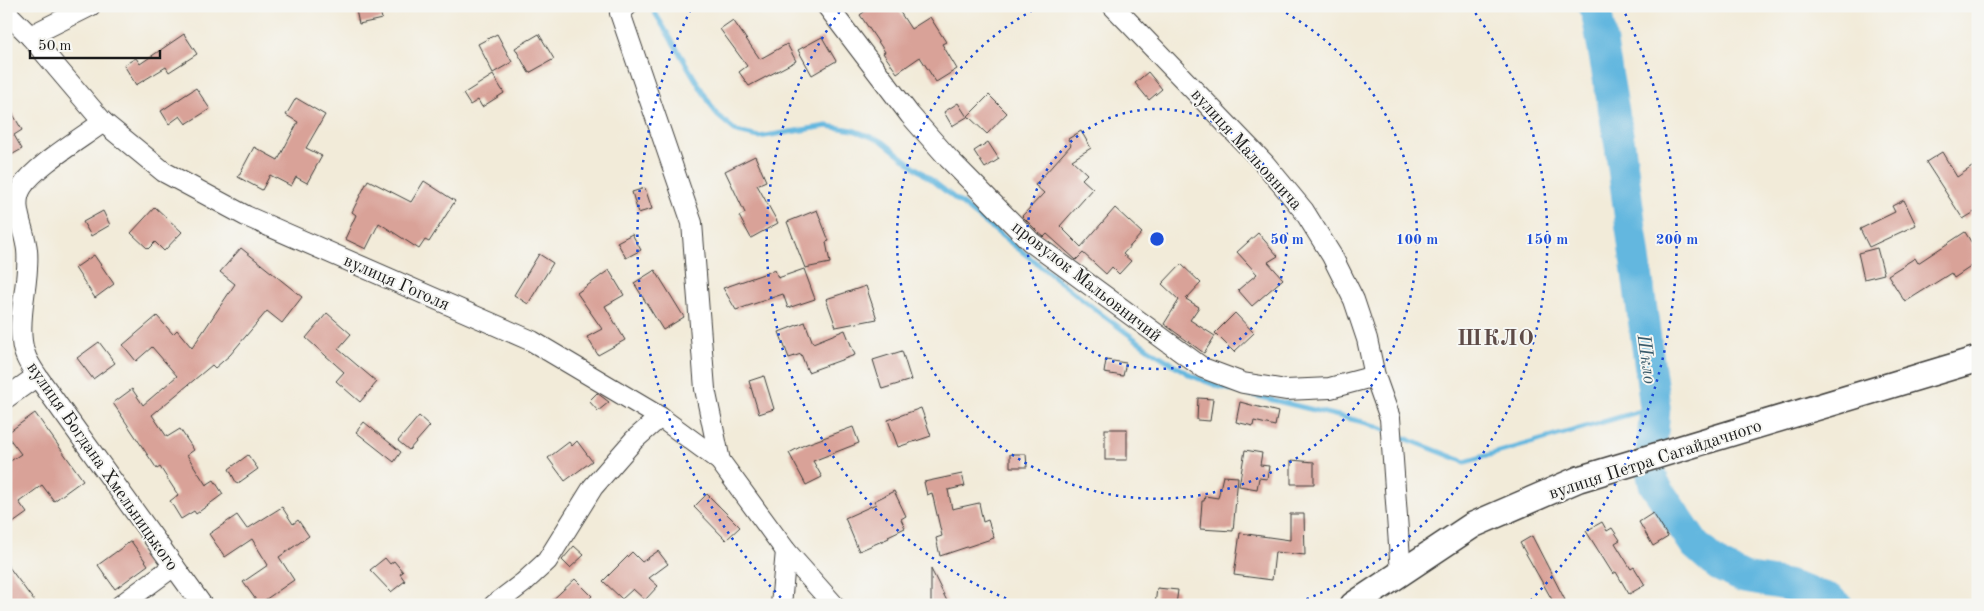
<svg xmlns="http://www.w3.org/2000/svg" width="1984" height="611" font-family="'Old Standard TT',serif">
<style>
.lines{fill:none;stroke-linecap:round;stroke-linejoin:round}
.stream{stroke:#63b7df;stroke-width:5}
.river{stroke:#63b7df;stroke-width:31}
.building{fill:#d9a298}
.minor-casing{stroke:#3c3b38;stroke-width:22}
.tertiary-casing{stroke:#3c3b38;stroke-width:28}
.minor{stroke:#fff;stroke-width:20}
.tertiary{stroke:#fff;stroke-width:25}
.ring{fill:none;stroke:#1d4ed8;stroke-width:2.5;stroke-dasharray:2.5 5}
.labels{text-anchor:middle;stroke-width:4;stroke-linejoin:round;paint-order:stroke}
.street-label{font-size:18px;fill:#1c1c1c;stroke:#f6f6f2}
.water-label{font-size:19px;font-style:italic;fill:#385a6a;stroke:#f6f6f2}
.district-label{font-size:22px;font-weight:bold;letter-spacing:1px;fill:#5e4b47;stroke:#f6f6f2}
.centre{fill:#1d4ed8;stroke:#f6f6f2;stroke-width:2.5}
.ring-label{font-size:15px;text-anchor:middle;font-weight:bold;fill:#1d4ed8;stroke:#f6f6f2;stroke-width:4;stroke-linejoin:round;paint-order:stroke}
</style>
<rect width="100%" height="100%" fill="#f6f6f2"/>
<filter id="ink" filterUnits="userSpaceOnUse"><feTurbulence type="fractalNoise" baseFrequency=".02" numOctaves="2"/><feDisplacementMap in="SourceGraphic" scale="10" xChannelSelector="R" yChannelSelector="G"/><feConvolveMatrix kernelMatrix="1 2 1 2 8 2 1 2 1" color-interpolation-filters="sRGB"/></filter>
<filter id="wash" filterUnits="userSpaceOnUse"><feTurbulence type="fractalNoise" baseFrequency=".0096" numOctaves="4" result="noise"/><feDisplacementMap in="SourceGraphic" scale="20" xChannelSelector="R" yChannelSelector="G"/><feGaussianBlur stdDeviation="1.12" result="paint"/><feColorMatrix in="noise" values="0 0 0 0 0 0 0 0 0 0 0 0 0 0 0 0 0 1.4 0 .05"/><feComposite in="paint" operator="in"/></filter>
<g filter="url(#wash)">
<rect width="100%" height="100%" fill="#f2ebd9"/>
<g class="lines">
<!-- stream -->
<g class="stream">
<polyline points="652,8 717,115 737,132 759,137 827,126 853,130 882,141 1101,314 1150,350 1192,376 1220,387 1367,423 1387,431"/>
<polyline points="1397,435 1465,462 1655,407"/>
</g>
<!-- river -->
<polyline class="river" points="1593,6 1597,15 1620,146 1655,407 1650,467 1654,484 1695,545 1719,566 1744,578 1787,585 1829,599 1837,605"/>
</g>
<g id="blocks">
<!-- building -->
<g class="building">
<polygon points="379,6 382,19 359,24 356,10"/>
<polygon points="872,6 896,6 911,29 930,17 946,42 942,44 957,69 936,82 920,57 897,73 883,53 885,52 860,15"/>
<polygon points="733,20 760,59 787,44 796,61 749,86 739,72 747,66 720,29"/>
<polygon points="184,34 197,54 169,72 166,67 136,85 124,65 136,58 140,64"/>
<polygon points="497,34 512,62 493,73 478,44"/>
<polygon points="539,34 554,59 529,73 515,48"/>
<polygon points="822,37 836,61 812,75 798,50"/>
<polygon points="1148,72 1162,89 1149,100 1135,83"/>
<polygon points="493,75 504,93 482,107 478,100 470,105 463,94"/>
<polygon points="196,88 210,109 186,124 180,116 169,124 161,111"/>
<polygon points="989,95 1007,113 987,134 968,116"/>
<polygon points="296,98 325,115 306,148 322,156 307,183 296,177 291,186 270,175 262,190 238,177 254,147 278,160 298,122 286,115"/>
<polygon points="6,102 22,130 14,135 22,149 6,158"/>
<polygon points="958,103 967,117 952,126 944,112"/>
<polygon points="1081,131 1091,148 1072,160 1087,174 1082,179 1093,189 1060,226 1081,247 1115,208 1142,233 1123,254 1131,261 1119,274 1112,267 1106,274 1083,253 1076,260 1047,234 1044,237 1039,233 1022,216 1044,193 1035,185 1071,145 1068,139"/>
<polygon points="988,142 999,159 985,168 974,151"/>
<polygon points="1942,152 1957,177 1978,163 1978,210 1963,219 1926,162"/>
<polygon points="755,156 766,181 757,185 778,223 751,238 739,216 745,213 725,171"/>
<polygon points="368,180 411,202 424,181 455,201 429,242 425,240 419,249 379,223 366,249 345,239 356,215 352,212"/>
<polygon points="645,188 652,209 638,213 632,192"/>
<polygon points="1904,200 1916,225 1869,247 1860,229 1895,212 1892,206"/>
<polygon points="155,207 182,232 164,251 155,242 148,249 131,233"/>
<polygon points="817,210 829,241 826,242 830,263 805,268 787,222"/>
<polygon points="103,211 110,225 91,236 83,222"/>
<polygon points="1965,232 1978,253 1978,262 1954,278 1951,273 1905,302 1888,275 1915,258 1918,263"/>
<polygon points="1258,233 1278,256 1268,262 1283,279 1252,306 1238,290 1257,274 1237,252"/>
<polygon points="632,234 641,250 626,258 617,242"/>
<polygon points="241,248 302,297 282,323 267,311 230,355 215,368 212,365 152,415 167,437 180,429 194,450 187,455 206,485 214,480 223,494 196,514 194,511 181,519 170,501 178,495 160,467 157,469 113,403 132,389 143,405 177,376 152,347 136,361 123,345 157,316 173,334 177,330 192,348 235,284 220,272"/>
<polygon points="1877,248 1884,274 1864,279 1858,253"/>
<polygon points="539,254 553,263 528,304 514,295"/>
<polygon points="94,255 114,284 95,298 75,268"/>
<polygon points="1181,264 1201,283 1186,299 1199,307 1190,320 1215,336 1204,353 1164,324 1179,300 1162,284"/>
<polygon points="804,269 815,299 788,308 783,294 736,310 723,288 775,270 778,278"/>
<polygon points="609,270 624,295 605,306 625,340 598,355 587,337 602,329 577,293"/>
<polygon points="655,270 684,317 663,330 634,283"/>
<polygon points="866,286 877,319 836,327 826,299"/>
<polygon points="327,313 351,334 338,349 377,382 360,402 336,381 344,372 306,338"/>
<polygon points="1235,313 1254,333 1234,352 1215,333"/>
<polygon points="805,322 813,343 845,330 855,355 808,372 801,354 789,358 779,332"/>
<polygon points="99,342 115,363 93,379 77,358"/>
<polygon points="902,351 911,380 882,389 873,360"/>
<polygon points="1106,360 1126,363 1123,376 1104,373"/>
<polygon points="764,376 774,409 759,414 749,381"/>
<polygon points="597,393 609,402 598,411 589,401"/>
<polygon points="1198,398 1213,399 1210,421 1197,420"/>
<polygon points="1240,402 1278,412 1275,426 1254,421 1253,426 1236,422"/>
<polygon points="921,408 931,436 898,447 888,420"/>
<polygon points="35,413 83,480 54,501 42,485 19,502 27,513 6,528 6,464 21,454 6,434"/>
<polygon points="419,416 430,426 409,450 398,441"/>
<polygon points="364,422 401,452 394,462 356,432"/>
<polygon points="853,427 859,443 813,461 822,477 806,485 789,453 804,445"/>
<rect x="1105" y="429" width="22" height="31"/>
<polygon points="577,441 592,461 565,481 548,458 569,442 572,446"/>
<polygon points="1245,450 1262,453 1260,465 1269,466 1267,479 1259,478 1257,489 1239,486"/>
<polygon points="1010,454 1026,454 1027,467 1010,467"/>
<polygon points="248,455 258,469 237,484 229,469"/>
<polygon points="1291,460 1314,462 1314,484 1291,484"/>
<polygon points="962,474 965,486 948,490 952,509 979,503 983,522 988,520 994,538 940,556 936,538 942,536 932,493 927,495 924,482"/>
<polygon points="1223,476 1238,477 1233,531 1200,529 1202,501 1204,501 1205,496 1218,498"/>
<polygon points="894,491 906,516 901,519 905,528 888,536 889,538 859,551 845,518 876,504 874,501"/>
<polygon points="707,494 740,527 726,540 694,507"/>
<polygon points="282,507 293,524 298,520 309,536 279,557 294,580 259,604 243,582 268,565 252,539 225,557 209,534 237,515 247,529"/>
<polygon points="1653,513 1668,537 1653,546 1639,522"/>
<polygon points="1290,514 1304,514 1305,555 1275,552 1272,580 1234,575 1240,533 1290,540"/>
<polygon points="1602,522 1607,531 1612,528 1620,540 1615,543 1631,569 1634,567 1645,585 1629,594 1616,572 1613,574 1586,531"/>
<polygon points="1532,536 1565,600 1555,605 1520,543"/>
<polygon points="131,541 148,565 115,589 98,565"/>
<polygon points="574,546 584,555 570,568 562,560"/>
<polygon points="658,551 668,564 649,578 658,586 645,600 633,589 622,599 603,581 632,552 642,562"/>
<polygon points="385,558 390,564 394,561 403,572 400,574 405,581 391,592 370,570"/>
<polygon points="6,563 37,605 6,605"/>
<polygon points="931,569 949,605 931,605"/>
<polygon points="575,579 592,596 583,605 547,605"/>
<polygon points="1157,588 1178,590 1176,605 1155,605"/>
</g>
</g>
</g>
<g filter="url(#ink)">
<use href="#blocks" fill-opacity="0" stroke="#3c3b38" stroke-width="1"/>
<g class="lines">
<!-- minor casing -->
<g class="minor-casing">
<g id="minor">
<polyline points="627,6 620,13 692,223 705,389 720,461"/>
<polyline points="827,6 910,115 949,159 1031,242 1203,368 1243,383 1286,390 1330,388 1375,376"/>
<polyline points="1113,6 1265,164 1304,211 1332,256 1354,300 1367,339 1375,376 1390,418 1401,573"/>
<polyline points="6,12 30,36 103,122 164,172 246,216 532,341 660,417 720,461 786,551 834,605"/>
<polyline points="30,36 90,6"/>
<path d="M 103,122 C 82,138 35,166 22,187 C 10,206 25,229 27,250 C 30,280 18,311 22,341 C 23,355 30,365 37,376 L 202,605"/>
<polyline points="6,398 37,376"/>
<polyline points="121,605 174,566"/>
<polyline points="494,605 523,583 547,561 593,487 634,440 660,417"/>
<polyline points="781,605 786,551"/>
</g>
</g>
<!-- tertiary casing -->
<g class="tertiary-casing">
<polyline id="tertiary" points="1353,605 1473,525 1579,479 1978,359"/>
</g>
<!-- minor -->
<use href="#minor" class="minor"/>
<!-- tertiary -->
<use href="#tertiary" class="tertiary"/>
</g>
</g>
<!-- distance rings -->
<g class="ring">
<circle cx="1157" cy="239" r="130"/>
<path d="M1273 6A260 260 0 1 1 1041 6"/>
<path d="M1020 604A390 390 0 0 1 843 7M1471 7A390 390 0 0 1 1294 604"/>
<path d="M786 603A520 520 0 0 1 692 7M1622 7A520 520 0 0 1 1528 603"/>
</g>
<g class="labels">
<!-- street labels -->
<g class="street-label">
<text transform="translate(1247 149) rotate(48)" y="6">вулиця Мальовнича</text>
<text transform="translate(1087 281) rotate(38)" y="6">провулок Мальовничий</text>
<text transform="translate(397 282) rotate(24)" y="6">вулиця Гоголя</text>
<text transform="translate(1655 459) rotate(-18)" y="6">вулиця Петра Сагайдачного</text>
<text transform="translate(103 466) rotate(55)" y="6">вулиця Богдана Хмельницького</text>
</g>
<!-- water labels -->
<g class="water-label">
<text transform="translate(1648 359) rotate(82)" y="7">Шкло</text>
</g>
<!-- district labels -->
<g class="district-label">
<text x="1496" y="345">ШКЛО</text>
</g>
</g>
<circle cx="1157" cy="239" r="8" class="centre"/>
<g class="ring-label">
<text x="1287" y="244">50 m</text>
<text x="1417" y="244">100 m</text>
<text x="1547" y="244">150 m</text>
<text x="1677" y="244">200 m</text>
</g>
<!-- margin -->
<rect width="1984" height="611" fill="none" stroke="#f6f6f2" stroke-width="25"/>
<!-- scale -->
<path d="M30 50v8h130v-8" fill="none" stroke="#1c1c1c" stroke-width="2.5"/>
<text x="38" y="50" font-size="15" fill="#1c1c1c" stroke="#f6f6f2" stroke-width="4" paint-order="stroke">50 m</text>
</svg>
